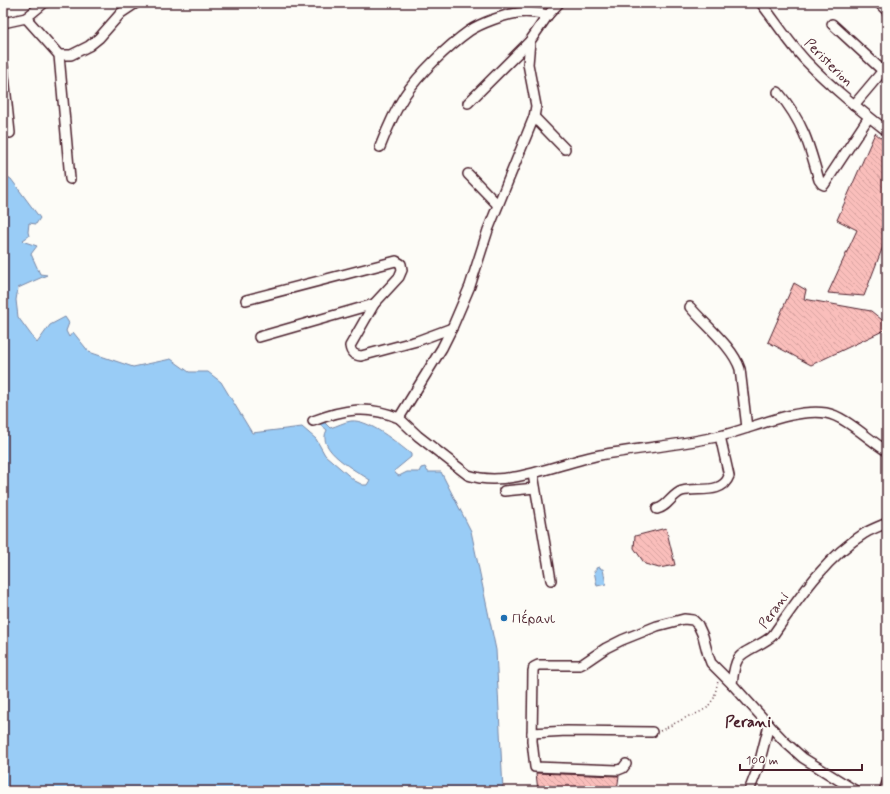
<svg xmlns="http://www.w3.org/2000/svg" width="890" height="794" font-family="Mynerve,sans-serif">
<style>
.water{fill:#99ccf6;stroke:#7987a5}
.building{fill:url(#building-back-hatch);stroke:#4a1f2b}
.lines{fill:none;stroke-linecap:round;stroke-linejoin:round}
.minor-casing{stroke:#4a1f2b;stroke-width:12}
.path{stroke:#4a1f2b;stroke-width:1.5;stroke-dasharray:1 3;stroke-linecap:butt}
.minor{stroke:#fdfcf7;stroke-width:9}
.poi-dot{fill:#1f6fb2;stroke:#fdfcf7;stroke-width:1.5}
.labels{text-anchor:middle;stroke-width:4;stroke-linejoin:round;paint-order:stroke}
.street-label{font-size:14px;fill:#4a1f2b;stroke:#fdfcf7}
.poi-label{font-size:14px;fill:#4a1f2b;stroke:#fdfcf7;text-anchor:start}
.quarter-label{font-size:16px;font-weight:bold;fill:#4a1f2b;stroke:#fdfcf7}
</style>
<defs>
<pattern id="building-back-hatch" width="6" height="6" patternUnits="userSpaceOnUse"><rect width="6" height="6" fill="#fabebb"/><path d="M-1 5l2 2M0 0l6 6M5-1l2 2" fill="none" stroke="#d8a3a1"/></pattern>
</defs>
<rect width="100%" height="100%" fill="#fdfcf7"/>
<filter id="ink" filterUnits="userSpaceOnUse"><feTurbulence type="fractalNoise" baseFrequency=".025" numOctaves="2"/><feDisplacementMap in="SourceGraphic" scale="8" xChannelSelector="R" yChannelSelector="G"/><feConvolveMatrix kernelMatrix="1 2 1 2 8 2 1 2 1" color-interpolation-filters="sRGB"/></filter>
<g filter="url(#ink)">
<!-- water -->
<g class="water">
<path d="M 3,174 L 11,179 L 40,218 L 36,224 L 29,223 L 28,232 L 29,236 L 23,240 L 25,242 L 37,246 L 31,254 L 40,274 L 47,275 L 18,288 L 16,300 L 18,317 L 37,343 L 50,325 L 65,317 L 69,323 L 66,331 L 69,337 L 73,332 L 89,352 L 133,367 L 171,359 L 189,372 L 208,372 L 221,382 L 252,433 L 302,427 L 316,439 L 325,455 L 355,481 L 363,485 L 367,485 L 370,480 C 357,471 315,450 327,430 L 320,424 L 323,421 L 330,428 C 337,426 344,422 351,421 C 369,419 397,443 411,454 L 411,457 L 394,471 L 396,474 L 399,476 L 407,472 L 419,472 L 421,468 L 425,467 L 428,472 L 441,472 L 471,531 L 496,650 L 503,791 L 3,791 Z"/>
<polygon points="600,567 601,569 603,569 606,584 597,586 594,571 596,571 596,568"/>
</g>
<!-- building -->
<g class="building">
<polygon points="875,133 887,143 887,236 864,296 828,293 857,230 837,220"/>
<polygon points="794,283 806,290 804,299 871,311 887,324 887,329 811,365 768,342"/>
<polygon points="666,528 675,565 659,568 645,564 634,548 635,536"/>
<polygon points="536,773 618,776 619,776 617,790 598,788 597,791 538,791"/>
</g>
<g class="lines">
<!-- minor casing -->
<g class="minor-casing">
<g id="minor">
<path d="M 559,3 L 548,15 L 530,41 L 528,64 L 536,106 L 534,117 L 488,230 L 470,286 L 452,328 L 442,348 L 399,418 L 418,436 L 468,475 C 508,489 560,462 600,455 C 640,448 681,445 720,436 C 751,429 794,408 826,413 C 845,416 870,441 887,451"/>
<path d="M 761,3 C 776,22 789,43 806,61 C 831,87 859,109 887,131"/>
<polyline points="879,3 887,11"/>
<polyline points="26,18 44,3"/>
<polyline points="3,23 26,18 59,55 70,179"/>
<polyline points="832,24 883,71"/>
<polyline points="59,55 71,55 89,46 99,38 121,13 136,3"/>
<polyline points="3,66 10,133"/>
<path d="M 778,92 C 803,122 809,144 819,180 L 822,184 L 824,185 L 869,117"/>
<polyline points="468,103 530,41"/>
<polyline points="854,105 886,67"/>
<polyline points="534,117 565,149"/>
<path d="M 380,147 C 387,129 394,112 405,95 C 419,74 448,46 469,31 C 481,23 504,15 517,13 C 527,11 538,13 548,15"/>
<polyline points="468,174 498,205"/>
<path d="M 246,300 L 396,261 L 401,264 L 402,270 L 399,277 L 374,304 L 350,346 C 351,353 354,355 361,356 L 417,341 L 452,328"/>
<path d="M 690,307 C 706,326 733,347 740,369 L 747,428"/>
<polyline points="259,337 374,304"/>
<path d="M 313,421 C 344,409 368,405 399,418"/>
<polyline points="533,474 551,580"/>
<polyline points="504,491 535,488"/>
<path d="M 657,509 C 668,507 672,494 682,491 C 698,487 722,495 729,476 L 720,436"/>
<polyline points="769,725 785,742 803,758 856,791"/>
<polyline points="532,733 567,731 652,732"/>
<polyline points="626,764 623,768 618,770 535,767 532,741 533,671 534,667 538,665 580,665 584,663 606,648 622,640 657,626 684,619 693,620 698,625 703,636 708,655 711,663 732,684"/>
<path d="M 749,791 L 758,768 L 769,725 L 732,684 C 733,676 734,665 738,659 C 743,650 765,644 773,635 C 799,598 825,558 865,533 C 872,529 880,526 887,523"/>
<polyline points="884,791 887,783"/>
</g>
</g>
<!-- path -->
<polyline class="path" points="660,731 689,716 698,713 707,708 714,698 718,681"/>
<!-- minor -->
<use href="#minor" class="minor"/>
</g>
</g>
<!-- markers -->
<circle class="poi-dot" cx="504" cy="618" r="4"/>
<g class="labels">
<!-- street labels -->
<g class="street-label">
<text transform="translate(829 62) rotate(45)" y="5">Peristerion</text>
<text transform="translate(773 610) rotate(-54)" y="5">Perani</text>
</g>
<!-- poi labels -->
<g class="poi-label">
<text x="512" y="623">Πέρανι</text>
</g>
<!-- quarter labels -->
<g class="quarter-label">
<text x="748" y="727">Perani</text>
</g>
</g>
<!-- margin -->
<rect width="890" height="794" fill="none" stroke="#fdfcf7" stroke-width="16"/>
<rect x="8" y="8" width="874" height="778" fill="none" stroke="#4a1f2b" stroke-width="1.5" filter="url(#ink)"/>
<!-- scale -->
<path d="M740 764v6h122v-6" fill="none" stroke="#4a1f2b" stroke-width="2"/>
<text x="746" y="764" font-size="12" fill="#4a1f2b" stroke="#fdfcf7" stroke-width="3" paint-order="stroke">100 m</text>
</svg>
